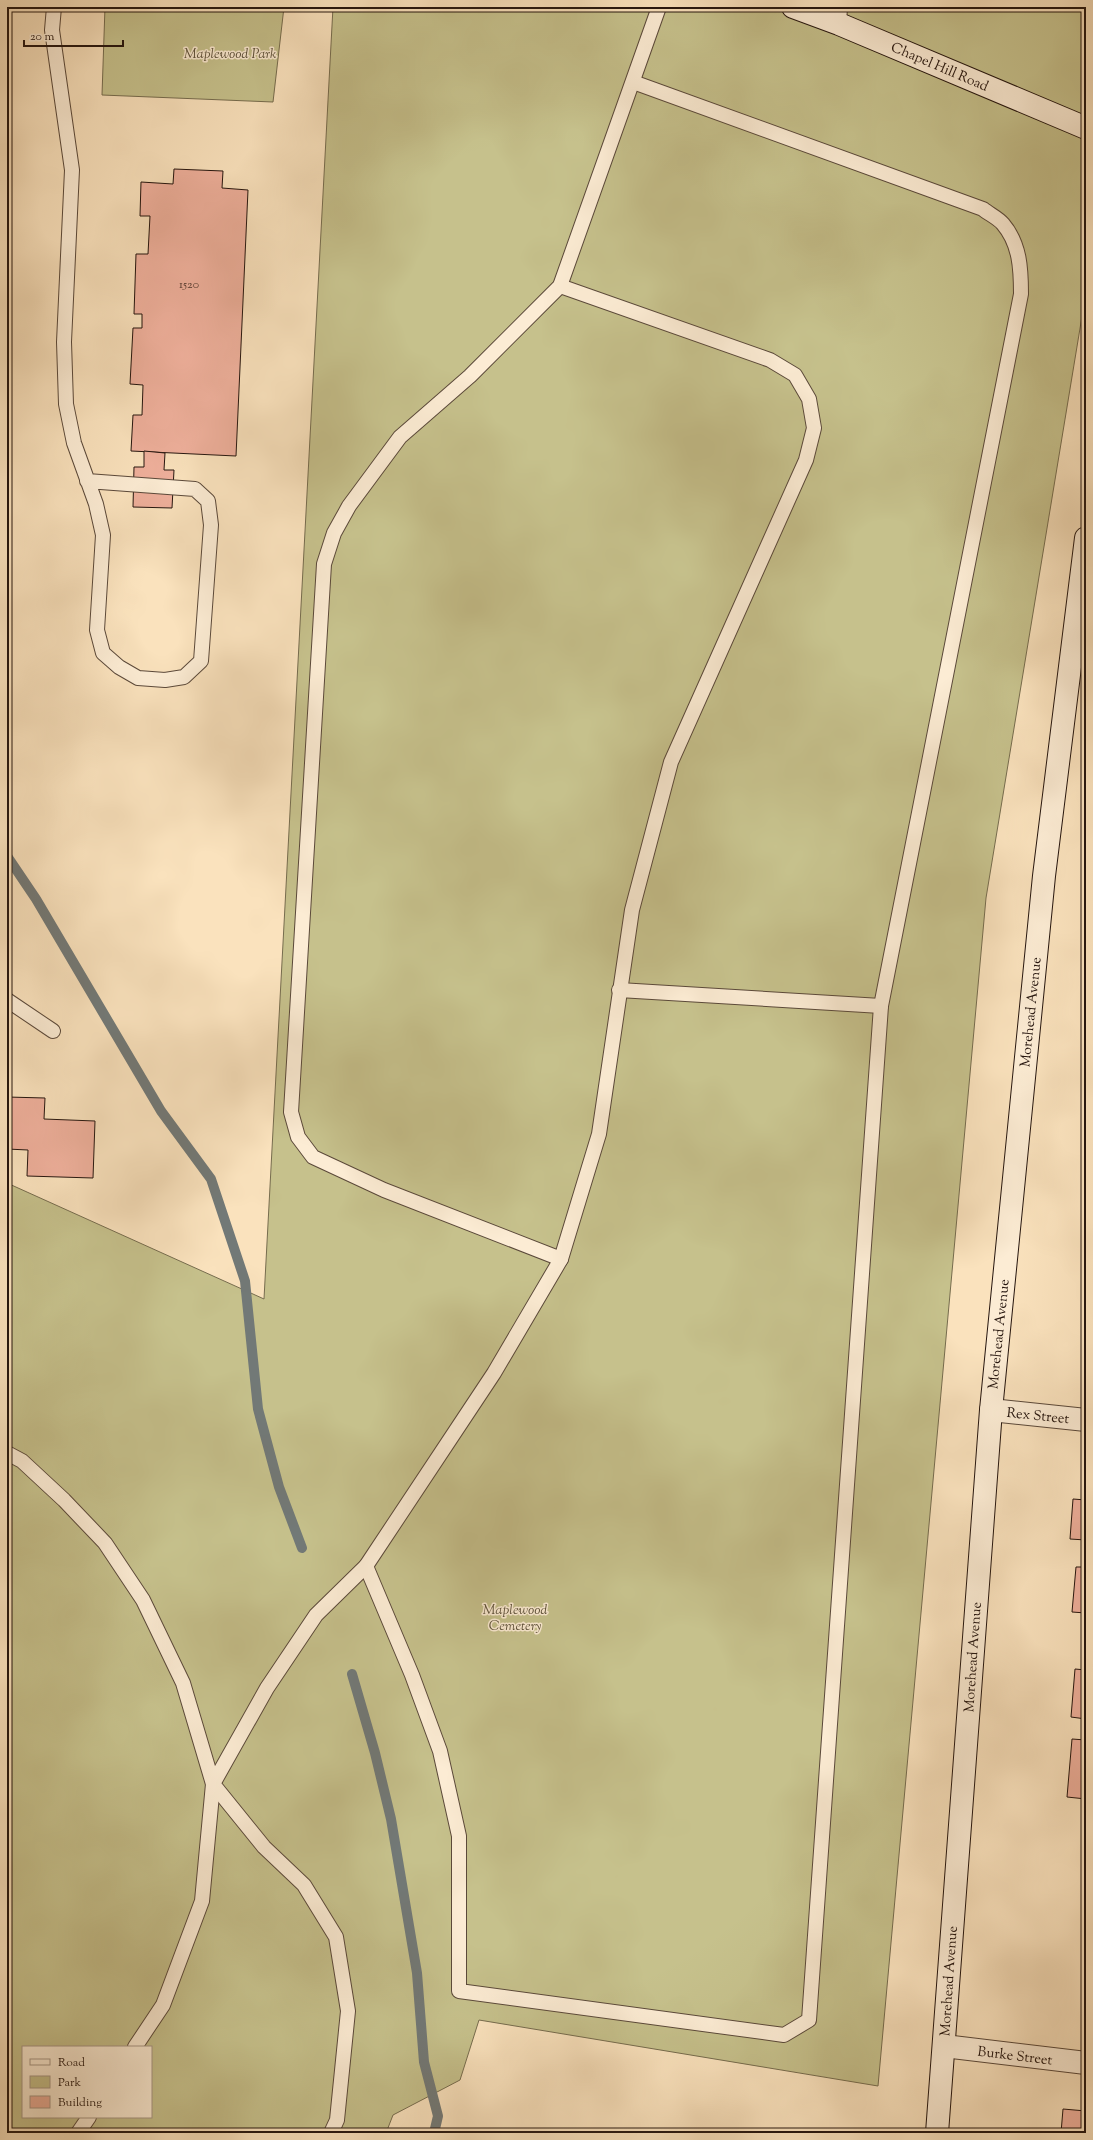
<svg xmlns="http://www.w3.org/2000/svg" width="1093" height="2140" font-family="'Sorts Mill Goudy',serif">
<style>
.green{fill:#c6c18c;stroke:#766c4e;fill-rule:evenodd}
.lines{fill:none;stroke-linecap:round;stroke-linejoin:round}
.stream{stroke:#727977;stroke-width:10}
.building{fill:#efb09c;stroke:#26160f}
.lane-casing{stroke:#5b493a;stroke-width:16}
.street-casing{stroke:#5b493a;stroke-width:24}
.secondary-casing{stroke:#26160f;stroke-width:24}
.lane{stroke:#fcecd4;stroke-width:14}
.street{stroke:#fcecd4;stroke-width:22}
.secondary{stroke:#fcecd4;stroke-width:22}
.labels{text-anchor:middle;stroke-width:3;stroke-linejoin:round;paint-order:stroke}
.number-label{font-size:12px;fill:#583c32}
.park-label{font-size:14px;font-style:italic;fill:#5e523b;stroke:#fcecd4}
.street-label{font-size:14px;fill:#26160f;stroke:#fcecd4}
</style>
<rect width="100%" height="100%" fill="#fae2bd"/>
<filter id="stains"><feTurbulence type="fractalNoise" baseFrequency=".005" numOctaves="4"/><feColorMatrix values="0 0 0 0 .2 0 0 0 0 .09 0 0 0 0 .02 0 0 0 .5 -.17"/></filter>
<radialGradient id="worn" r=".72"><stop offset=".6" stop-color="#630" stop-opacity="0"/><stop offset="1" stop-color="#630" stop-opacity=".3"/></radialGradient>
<!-- green -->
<g class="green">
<polygon points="105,7 284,7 273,102 102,95"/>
<path d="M 333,7 L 1086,7 L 1086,292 L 986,898 L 878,2086 L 479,2020 L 460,2080 L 393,2115 L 386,2133 L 7,2133 L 7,1183 L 264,1299 ZM 23,2047 L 151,2047 L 151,2117 L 23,2117 Z"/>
</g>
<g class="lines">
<!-- stream -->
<g class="stream">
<polyline points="7,856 36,899 161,1111 211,1179 245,1281 258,1409 279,1487 302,1548"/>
<polyline points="352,1674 375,1753 391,1819 417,1973 424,2062 438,2116 434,2133"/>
</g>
</g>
<!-- building -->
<g class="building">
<polygon points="174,169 223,171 222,188 248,190 236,456 131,451 133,415 142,415 143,385 130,384 133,328 142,328 142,314 134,314 136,254 148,254 150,216 140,216 141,182 173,184"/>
<polygon points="144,451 165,453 164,470 174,470 172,508 133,507 134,467 144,467"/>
<polygon points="7,1097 45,1098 44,1119 95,1121 93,1178 27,1176 28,1150 7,1149"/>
<polygon points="1086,1286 1086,1327 1082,1327"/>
<polygon points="1073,1499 1086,1500 1086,1540 1070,1539"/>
<polygon points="1076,1567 1086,1567 1086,1613 1072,1612"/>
<polygon points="1075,1669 1086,1670 1086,1719 1071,1717"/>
<polygon points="1072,1739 1086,1740 1086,1799 1067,1797"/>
<polygon points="1063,2109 1086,2111 1086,2133 1061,2133"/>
</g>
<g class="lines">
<!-- lane casing -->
<g class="lane-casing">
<g id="lane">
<polyline points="54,7 52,30 72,170 64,342 66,404 74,443 96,504 103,535 97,630 103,653 119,667 138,678 165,680 184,677 201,661 211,525 208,501 195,489 87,481"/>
<polyline points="839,24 840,7"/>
<path d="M 560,286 L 770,360 L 795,375 L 809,399 L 814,428 L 806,460 L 671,762 L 632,910 L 599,1134 L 561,1259 L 494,1373 L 366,1566 L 412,1675 L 440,1751 L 459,1836 L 459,1991 L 784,2035 L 809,2020 L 881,1006 L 1021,294 C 1021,269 1020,244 1003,224 C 998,218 989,214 983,209 L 633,82"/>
<polyline points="619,990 881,1006"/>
<polyline points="7,1000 53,1031"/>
<polyline points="561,1259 384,1190 313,1157 298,1137 291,1112 324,564 334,533 349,506 400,437 470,376 560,286 659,7"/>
<polyline points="7,1453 22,1461 64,1500 105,1543 143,1600 183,1683 213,1784 202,1901 163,2005 135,2047"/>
<polyline points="78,2133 89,2117"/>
<polyline points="331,2133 337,2120 348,2011 336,1937 304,1885 264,1847 213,1784 267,1688 316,1615 366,1566"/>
</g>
</g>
<!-- street casing -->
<g class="street-casing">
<g id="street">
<polyline points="991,1410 1086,1420"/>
<polyline points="944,2046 1086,2063"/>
</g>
</g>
<!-- secondary casing -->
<g class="secondary-casing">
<g id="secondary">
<polyline points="793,7 839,24 1086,128"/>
<polyline points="937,2133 991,1410 1044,876 1086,538"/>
</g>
</g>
<!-- lane -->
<use href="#lane" class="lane"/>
<!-- street -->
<use href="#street" class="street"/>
<!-- secondary -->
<use href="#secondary" class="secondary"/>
</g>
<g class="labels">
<!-- number labels -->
<g class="number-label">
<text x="189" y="288">1520</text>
</g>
<!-- park labels -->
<g class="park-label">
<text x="230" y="58">Maplewood Park</text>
<text x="515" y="1614">Maplewood<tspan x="515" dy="16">Cemetery</tspan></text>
</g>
<!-- street labels -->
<g class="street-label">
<text transform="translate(940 66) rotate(23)" y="5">Chapel Hill Road</text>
<text transform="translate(1030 1012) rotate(-84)" y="5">Morehead Avenue</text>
<text transform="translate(998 1334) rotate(-84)" y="5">Morehead Avenue</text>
<text transform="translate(1038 1415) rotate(6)" y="5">Rex Street</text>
<text transform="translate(972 1657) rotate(-86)" y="5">Morehead Avenue</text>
<text transform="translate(948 1981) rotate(-86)" y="5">Morehead Avenue</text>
<text transform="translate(1015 2055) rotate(7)" y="5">Burke Street</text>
</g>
</g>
<!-- margin -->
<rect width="1093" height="2140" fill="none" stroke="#fae2bd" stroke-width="24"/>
<rect x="8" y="8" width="1077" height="2124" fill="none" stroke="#26160f" stroke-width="2"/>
<rect x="12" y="12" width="1069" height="2116" fill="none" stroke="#26160f"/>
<!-- legend -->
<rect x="22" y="2046" width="130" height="72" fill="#fcecd4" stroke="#a69685"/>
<rect x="30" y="2059" width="20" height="6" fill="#fcecd4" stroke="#a69685"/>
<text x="58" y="2066" font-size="12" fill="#26160f">Road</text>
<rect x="30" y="2076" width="20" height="12" fill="#c6c18c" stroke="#a69685"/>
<text x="58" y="2086" font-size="12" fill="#26160f">Park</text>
<rect x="30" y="2096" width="20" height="12" fill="#efb09c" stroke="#a69685"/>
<text x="58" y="2106" font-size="12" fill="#26160f">Building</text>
<!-- scale -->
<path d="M24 40v6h99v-6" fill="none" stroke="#26160f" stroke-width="2"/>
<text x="30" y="40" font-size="12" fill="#26160f" stroke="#fcecd4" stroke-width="3" paint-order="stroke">20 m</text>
<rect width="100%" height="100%" filter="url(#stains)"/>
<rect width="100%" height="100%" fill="url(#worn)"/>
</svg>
